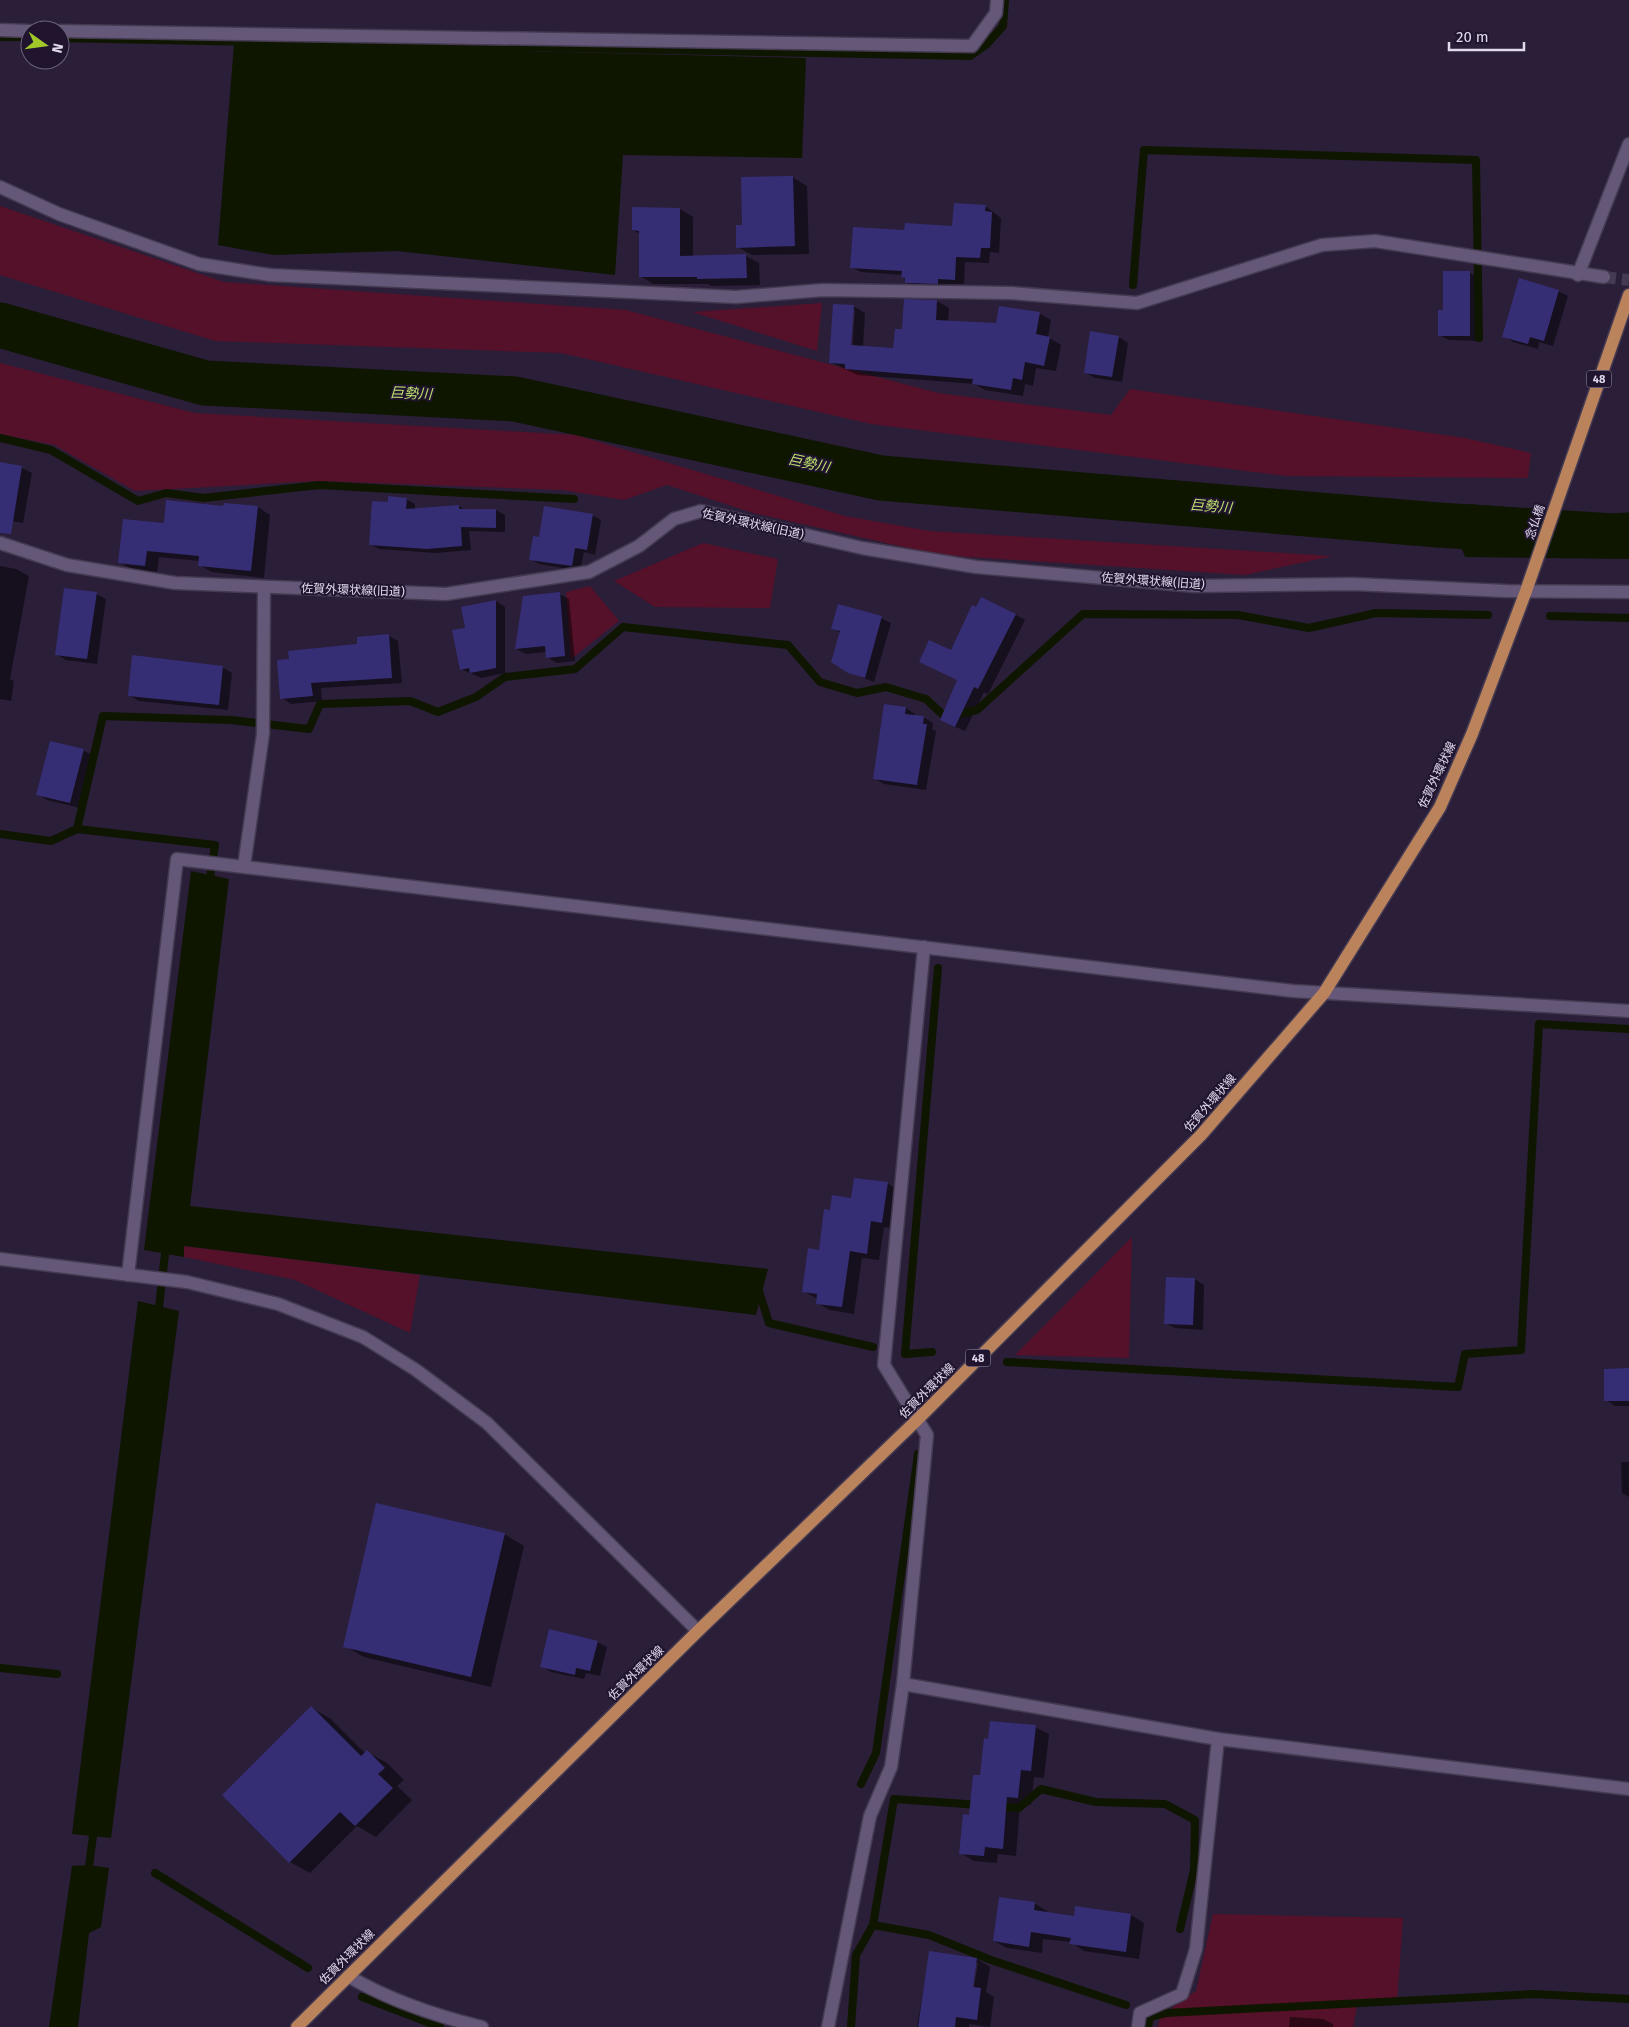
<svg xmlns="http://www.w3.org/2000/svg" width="1629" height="2027" font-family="'Fira Sans','Noto Sans JP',sans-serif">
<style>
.green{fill:#541129}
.water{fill:#0f1600}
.shadow{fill:#0007;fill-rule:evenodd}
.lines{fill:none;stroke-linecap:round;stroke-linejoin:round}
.stream{stroke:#0f1600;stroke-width:8}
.river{stroke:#0f1600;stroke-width:45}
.building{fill:#362e75}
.minor-tunnel{stroke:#453a54;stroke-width:12;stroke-dasharray:12 6;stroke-linecap:butt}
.minor-casing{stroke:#443a51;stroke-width:15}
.tertiary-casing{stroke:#443a51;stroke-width:15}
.primary-casing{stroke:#443a51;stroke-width:15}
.minor{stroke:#655777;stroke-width:12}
.tertiary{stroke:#655777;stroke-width:12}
.primary{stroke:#bb835c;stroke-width:12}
.labels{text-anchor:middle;stroke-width:4;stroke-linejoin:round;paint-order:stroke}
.shield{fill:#20142f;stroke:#a79fb3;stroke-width:1}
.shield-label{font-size:11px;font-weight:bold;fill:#e1daec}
.street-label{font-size:12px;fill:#e1daec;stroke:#20142f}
.water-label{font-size:14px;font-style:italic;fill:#bee26e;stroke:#20142f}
</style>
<rect width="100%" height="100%" fill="#2a1e39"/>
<!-- green -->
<g class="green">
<polygon points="0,206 224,282 626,310 938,393 1111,415 1130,389 1465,438 1531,453 1528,478 1285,476 871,424 561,353 215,341 0,275"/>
<polygon points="822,303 817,351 692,312"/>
<polygon points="0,363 195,413 576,435 845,516 930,531 1333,556 1245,575 939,555 753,513 667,485 624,500 562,490 318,481 135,491 54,445 0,434"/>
<polygon points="703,543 778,559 770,608 655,607 614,581"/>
<polygon points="590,586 619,621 571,659 566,592"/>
<polygon points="1132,1237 1129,1358 1015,1355"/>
<polygon points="184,1246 420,1275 410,1333 295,1280 184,1257"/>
<polygon points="1213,1914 1403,1918 1397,2004 1357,2006 1353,2027 1158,2027 1160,2016 1196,1991"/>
</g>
<!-- water -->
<g class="water">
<polygon points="234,44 806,58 802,158 623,155 615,275 397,251 273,255 218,245"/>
<polygon points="1469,504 1629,517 1629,559 1465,557 1460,544"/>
<polygon points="191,871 229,879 190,1206 768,1269 756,1315 184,1246 184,1257 144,1250"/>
<polygon points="138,1301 179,1311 111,1838 72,1834"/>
<polygon points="89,1865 109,1868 101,1927 89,1933 78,2027 49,2027 72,1866"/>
</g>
<!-- shadow -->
<g class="shadow">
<polygon points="792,177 807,186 809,254 752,255 738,247"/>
<polygon points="985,206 1001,218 999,253 990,252 989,263 965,262 964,284 947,284 947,288 915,288 906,282 903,275 861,272 851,267 905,231 953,227"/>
<polygon points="680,209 693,217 693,257 746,256 759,263 760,285 711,286 708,284 653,284 640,276 640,234 633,230"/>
<polygon points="1470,273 1479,278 1479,341 1449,340 1439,335 1444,311"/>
<polygon points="1558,291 1568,296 1553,346 1539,342 1538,349 1513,342 1504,336"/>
<path d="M 937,301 L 949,308 L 948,322 L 997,325 L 1039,313 L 1051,320 L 1048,337 L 1061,345 L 1056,371 L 1036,368 L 1033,386 L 1025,384 L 1023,396 L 985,390 L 975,384 L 858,375 L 830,362 L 853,306 L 865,313 L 863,347 L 895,349 L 903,330 ZM 852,310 L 855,310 L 852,352 L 850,351 Z"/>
<polygon points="1119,337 1128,343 1122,382 1095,378 1085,372"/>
<polygon points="0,463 22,468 32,473 23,523 0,519"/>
<polygon points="406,499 415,504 415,510 459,506 465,510 496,510 505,515 505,532 469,531 471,550 436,553 379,549 370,544 389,503"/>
<polygon points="258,507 270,515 264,578 212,572 199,565 200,561 159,557 157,572 132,569 119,562 165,525"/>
<polygon points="592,515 601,520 595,555 584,552 580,571 539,564 530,559 540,539"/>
<polygon points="0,566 16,569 29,576 10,679 14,681 11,701 0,699"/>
<polygon points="96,594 106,599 97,664 66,660 56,654"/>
<polygon points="559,594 569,599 575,661 557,663 547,657 547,652 526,654 516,649"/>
<polygon points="496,601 505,607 505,673 481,678 461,669 466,629"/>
<polygon points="1016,615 1025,620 988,694 984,692 965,731 951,725 958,680 951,652"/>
<polygon points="881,618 891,623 874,682 848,672 840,633 833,628"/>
<polygon points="389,636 398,641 402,683 321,688 322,701 291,704 282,698 290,660 359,645"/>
<polygon points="222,667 232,673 228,710 139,701 129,695"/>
<polygon points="885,705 906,708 915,714 915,716 923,717 933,723 932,729 936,731 926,790 884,784 874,778"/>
<polygon points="83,750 93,756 80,808 47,800 38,794"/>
<polygon points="887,1183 900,1191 895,1229 884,1227 879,1260 862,1258 854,1314 830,1310 817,1303 818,1299 803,1291 820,1251 831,1211"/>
<polygon points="1195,1279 1204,1285 1203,1330 1175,1328 1165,1323"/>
<polygon points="1629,1370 1629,1406 1615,1406 1606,1400"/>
<polygon points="1621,1462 1629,1462 1629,1497 1622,1493"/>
<polygon points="504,1534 524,1546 491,1687 364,1657 345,1646"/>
<polygon points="597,1642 607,1647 600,1676 586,1673 584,1679 551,1672 542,1666"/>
<polygon points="312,1708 331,1719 366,1754 367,1752 387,1763 404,1780 397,1786 412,1800 376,1837 357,1826 310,1873 290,1862"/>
<polygon points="1035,1727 1049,1734 1044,1778 1034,1777 1031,1805 1020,1804 1016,1856 998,1854 997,1863 974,1861 961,1853 989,1740"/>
<polygon points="1034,1903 1047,1911 1047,1913 1075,1917 1076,1908 1131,1915 1144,1923 1139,1959 1084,1951 1071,1942 1043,1939 1042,1953 1007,1948 994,1941"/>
<path d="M 930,1952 L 977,1959 L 990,1967 L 986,1992 L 994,1997 L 990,2027 L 969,2024 L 969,2027 L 917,2027 ZM 975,1963 L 978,1963 L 973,1993 L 971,1993 Z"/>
<polygon points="1290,2017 1323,2019 1333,2024 1333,2027 1289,2027"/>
</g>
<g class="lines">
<!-- stream -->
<g class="stream">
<polyline points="0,37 28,37"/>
<polyline points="60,38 970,56 986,45 1003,26 1005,0"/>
<polyline points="1133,285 1144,150 1476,160 1479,338"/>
<polyline points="0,438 51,450 138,501 166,493 204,498 319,485 574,499"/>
<polyline points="1550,616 1629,618"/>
<polyline points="77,829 215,845 209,884"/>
<polyline points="0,834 51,841 77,829 103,716 231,720 309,729 320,704 410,701 438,712 476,697 505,677 575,669 623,627 788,645 820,682 857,693 886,687 926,699 942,714 964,713 977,710 1083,614 1238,615 1309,628 1376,613 1488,615"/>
<polyline points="758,1288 769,1323 873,1347"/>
<polyline points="158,1316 166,1245"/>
<polyline points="932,1352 905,1354 938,968"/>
<polyline points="1007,1362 1458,1387 1465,1354 1521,1350 1539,1024 1629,1029"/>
<polyline points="0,1668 57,1674"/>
<polyline points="861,1784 876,1753 918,1454"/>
<polyline points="996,1806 1019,1808 1041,1789 1096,1802 1165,1804 1195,1820 1194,1870 1180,1929"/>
<polyline points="155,1873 308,1968"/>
<polyline points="88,1874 94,1828"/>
<polyline points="873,1925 929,1935 991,1960 1126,2005"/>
<polyline points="362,1997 440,2027"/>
<polyline points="851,2027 856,1955 873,1925 894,1799 980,1805"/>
<polyline points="1148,2027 1150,2017 1166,2013 1534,1994 1629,1999"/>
</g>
<!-- river -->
<polyline class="river" points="0,325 205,383 515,399 881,478 1438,525 1614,536 1629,535"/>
</g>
<!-- building -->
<g class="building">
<polygon points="793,176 795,246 736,248 736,225 742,225 741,177"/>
<polygon points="954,203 986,205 985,211 992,212 990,248 981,248 980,258 956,257 955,280 938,279 938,284 905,283 905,278 901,277 902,271 850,268 853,227 904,230 905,223 952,226"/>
<polygon points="632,207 680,208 680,256 746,254 747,278 697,279 697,277 639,277 639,231 632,230"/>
<polygon points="1443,271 1470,271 1470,336 1438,336 1438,310 1443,310"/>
<polygon points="1519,278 1559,290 1544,341 1530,337 1528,344 1502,337"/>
<polygon points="904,299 937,300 936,320 996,323 999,306 1040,312 1036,334 1050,337 1044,366 1025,362 1022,380 1013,378 1011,390 972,384 973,379 845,369 845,364 829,363 833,304 854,305 851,345 893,348 895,329 902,329"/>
<polygon points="1090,331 1119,336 1112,377 1084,373"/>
<polygon points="0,462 22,466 11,534 0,533"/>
<polygon points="388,496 407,498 406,509 459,505 459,509 496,509 496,528 461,527 462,546 427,549 369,545 372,501 388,502"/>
<polygon points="166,500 223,506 224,503 258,506 251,571 198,566 199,556 147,551 145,566 118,563 123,519 164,523"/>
<polygon points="544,506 593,514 587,550 575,548 572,566 529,560 533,536 539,537"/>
<polygon points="64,588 97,592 87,659 55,655"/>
<polygon points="560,592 565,656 546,658 545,646 515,649 523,596"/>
<polygon points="981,597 1016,614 978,689 974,687 955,727 940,720 957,680 919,662 929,640 951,650 972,605 976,607"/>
<polygon points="496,600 496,668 470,673 469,668 460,670 452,630 465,628 461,607"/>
<polygon points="838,604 882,616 865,678 848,673 831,662 840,631 831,629"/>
<polygon points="389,634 392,678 311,683 313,696 280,699 277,660 289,659 288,651 357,644 357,637"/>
<polygon points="132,655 223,666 219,705 128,696"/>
<polygon points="884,704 906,707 905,714 924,716 923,724 927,724 917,785 873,779"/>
<polygon points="50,741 84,749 70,803 36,795"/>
<polygon points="854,1178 888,1182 882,1223 871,1221 867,1254 850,1251 842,1307 816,1304 817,1294 802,1292 808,1248 819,1250 824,1209 830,1210 832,1195 851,1198"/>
<polygon points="1166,1277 1195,1278 1193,1325 1164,1324"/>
<polygon points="1629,1368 1629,1401 1604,1401 1604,1369"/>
<polygon points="376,1503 505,1533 471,1677 343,1647"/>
<polygon points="549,1629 598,1641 590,1671 576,1668 575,1675 540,1667"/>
<polygon points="311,1706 361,1756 367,1750 385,1768 378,1774 393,1788 355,1826 340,1812 289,1863 222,1795"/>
<polygon points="990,1721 1036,1725 1031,1771 1021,1770 1018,1798 1007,1797 1003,1849 985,1847 984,1856 959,1854 963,1814 969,1815 973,1775 980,1775 984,1738 988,1739"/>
<polygon points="999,1897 1035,1902 1034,1910 1074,1916 1075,1906 1131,1914 1126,1952 1069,1944 1071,1938 1031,1932 1029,1947 993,1941"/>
<polygon points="929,1951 977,1958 973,1987 981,1988 977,2020 956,2017 955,2027 918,2027"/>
</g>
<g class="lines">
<!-- minor-tunnel -->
<polyline class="minor-tunnel" points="1604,277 1629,280"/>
<!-- minor casing -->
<g class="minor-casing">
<g id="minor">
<polyline points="0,30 30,31"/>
<polyline points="60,31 972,46 996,13 997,0"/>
<polyline points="0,187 59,214 199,264 270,275 736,297 823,290 1011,293 1137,303 1322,245 1375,241 1604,277"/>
<polyline points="1578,275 1629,144"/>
<polyline points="0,543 67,565 175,583 446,594 589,572 639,546 674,519 701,511 862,548 976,567 1195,586 1353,584 1506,591 1629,592"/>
<polyline points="244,866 263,734 264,587"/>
<polyline points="128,1275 177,859 1293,991 1629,1011"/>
<polyline points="903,1684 1218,1739 1629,1789"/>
<path d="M 348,1976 C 389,2000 436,2016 482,2027"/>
<polyline points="828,2027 870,1816 891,1767 903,1684 927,1435 884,1365 924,947"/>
<polyline points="1138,2027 1140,2013 1182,1994 1196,1949 1218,1739"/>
</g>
</g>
<!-- tertiary casing -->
<g class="tertiary-casing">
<polyline id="tertiary" points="0,1259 187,1282 278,1304 363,1337 416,1370 487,1423 698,1631"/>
</g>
<!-- primary casing -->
<g class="primary-casing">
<polyline id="primary" points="297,2027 698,1631 916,1421 1201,1135 1324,993 1440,807 1472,734 1526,591 1629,295"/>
</g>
<!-- minor -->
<use href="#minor" class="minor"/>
<!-- tertiary -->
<use href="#tertiary" class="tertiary"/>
<!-- primary -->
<use href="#primary" class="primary"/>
</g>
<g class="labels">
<!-- shield labels -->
<g class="shield">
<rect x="1586.5" y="370.5" width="25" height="17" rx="4"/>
<rect x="965.5" y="1349.5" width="25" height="17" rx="4"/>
</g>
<g class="shield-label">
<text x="1599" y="383">48</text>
<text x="978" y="1362">48</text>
</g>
<!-- street labels -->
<g class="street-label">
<text transform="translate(1535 522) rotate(-71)" y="4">念仏橋</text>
<text transform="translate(753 524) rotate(12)" y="4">佐賀外環状線(旧道)</text>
<text transform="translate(1153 581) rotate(4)" y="4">佐賀外環状線(旧道)</text>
<text transform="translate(353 590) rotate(2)" y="4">佐賀外環状線(旧道)</text>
<text transform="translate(1437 775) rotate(-65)" y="4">佐賀外環状線</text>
<text transform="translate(1210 1103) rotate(-49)" y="4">佐賀外環状線</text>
<text transform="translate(927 1391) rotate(-45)" y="4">佐賀外環状線</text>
<text transform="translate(636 1673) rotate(-44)" y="4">佐賀外環状線</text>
<text transform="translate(347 1957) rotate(-45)" y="4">佐賀外環状線</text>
</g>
<!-- water labels -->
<g class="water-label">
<text transform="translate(411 393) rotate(3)" y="5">巨勢川</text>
<text transform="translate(809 463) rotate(12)" y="5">巨勢川</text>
<text transform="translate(1211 506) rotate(5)" y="5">巨勢川</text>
</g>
</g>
<!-- north arrow -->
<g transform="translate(45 45) rotate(104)"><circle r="24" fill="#20142f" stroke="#6d637b"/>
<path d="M0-4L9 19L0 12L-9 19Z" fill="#a1c92a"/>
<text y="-8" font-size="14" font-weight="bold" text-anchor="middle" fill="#e1daec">N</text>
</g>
<!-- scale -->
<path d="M1449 42v8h75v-8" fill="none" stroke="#e1daec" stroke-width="2.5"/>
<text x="1456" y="42" font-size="15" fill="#e1daec" stroke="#20142f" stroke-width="4" paint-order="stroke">20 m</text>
</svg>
